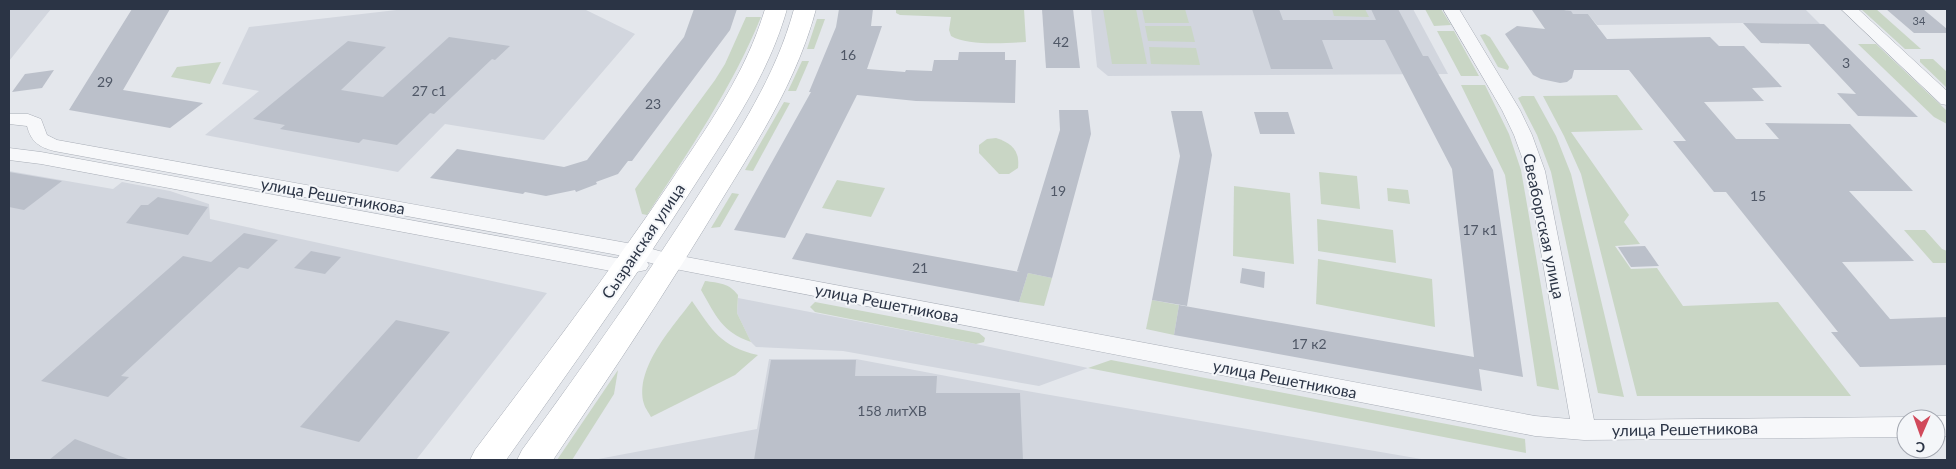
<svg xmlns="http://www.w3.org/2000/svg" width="1956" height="469" font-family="Lato,sans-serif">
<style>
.built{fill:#d2d6de}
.green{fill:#c9d6c5}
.building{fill:#bbc0ca}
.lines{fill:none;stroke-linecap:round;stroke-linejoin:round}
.street-casing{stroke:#a9aeb7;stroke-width:1}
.secondary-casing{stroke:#a9aeb7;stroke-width:1}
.street{fill:#f7f8fa;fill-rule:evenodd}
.secondary{fill:#fff;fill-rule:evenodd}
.labels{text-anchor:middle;stroke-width:4;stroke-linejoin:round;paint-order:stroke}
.far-number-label{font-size:11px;fill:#4f5766}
.number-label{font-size:14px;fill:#4f5766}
.street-label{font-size:16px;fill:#2b3445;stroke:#f4f6f9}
</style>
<rect width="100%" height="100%" fill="#e4e7ec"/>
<!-- built -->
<g class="built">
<polygon points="9,9 51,9 9,61"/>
<polygon points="405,9 584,9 635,34 544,140 445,124 398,172 205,135 259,91 222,84 249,27"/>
<polygon points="1091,9 1413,9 1448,74 1108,76 1097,67"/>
<polygon points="1564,9 1805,9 1820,24 1743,23 1597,25 1588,14 1573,14"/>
<polygon points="9,171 113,189 122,182 170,191 209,204 210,219 547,293 416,460 9,460"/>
<polygon points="738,298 976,344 1088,368 1039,386 843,351 756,347 751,342 737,313"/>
<polygon points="769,359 856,359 1021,390 1427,460 593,460 757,429"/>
</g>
<!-- green -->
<g class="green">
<path d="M 896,9 L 1024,9 L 1026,42 C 1007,43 967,46 951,36 L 949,30 L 951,17 L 900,15 L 896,13 Z"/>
<polygon points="1103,9 1136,9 1147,64 1112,64"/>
<polygon points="1142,9 1185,9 1189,23 1145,23"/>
<polygon points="1332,9 1365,9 1369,17 1334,16"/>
<polygon points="1425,9 1441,9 1451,25 1434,26"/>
<polygon points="1861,9 1876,9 1921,49 1905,49"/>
<path d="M 746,17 L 761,17 C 732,88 689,151 647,215 L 642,214 L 635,189 L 715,80 L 725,64 Z"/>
<polygon points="817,19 825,19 814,49 807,49"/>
<polygon points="1145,26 1191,26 1195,42 1148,41"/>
<polygon points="1437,31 1454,31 1479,76 1461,76"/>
<polygon points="1485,34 1490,37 1509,67 1508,70 1498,67 1480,35"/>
<polygon points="1858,44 1876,44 1947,111 1947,124 1934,117"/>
<polygon points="1149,47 1196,48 1200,65 1151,64"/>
<polygon points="1920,59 1933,59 1947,72 1947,88 1920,62"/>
<polygon points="802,61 809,61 796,91 788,91"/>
<polygon points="221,62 210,84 171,77 177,67"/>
<polygon points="1461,85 1485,85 1509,134 1521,170 1559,390 1537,386 1505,175"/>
<polygon points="1617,95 1643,130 1571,132 1629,215 1624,222 1640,244 1615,246 1631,269 1657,268 1683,306 1778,302 1851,396 1637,396 1581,174 1564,136 1543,96"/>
<polygon points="1522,96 1534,96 1556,136 1571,174 1624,397 1598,393 1551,172 1537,135 1518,98"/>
<polygon points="784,102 790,103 753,171 745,170"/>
<path d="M 996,138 C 1012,143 1020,151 1018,168 L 1009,174 L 999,174 L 979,153 L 979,145 L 987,139 Z"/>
<polygon points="1319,172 1357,176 1360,209 1321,204"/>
<polygon points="837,180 885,188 871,217 822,208"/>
<polygon points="1234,186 1290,193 1294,264 1233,256"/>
<polygon points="1387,188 1408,190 1410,204 1388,201"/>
<polygon points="732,193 739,194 720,227 711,228"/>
<polygon points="1317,219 1393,230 1396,263 1318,251"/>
<polygon points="1904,230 1925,230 1942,249 1947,251 1947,263 1933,263"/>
<polygon points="1318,259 1432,279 1435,327 1316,304"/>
<polygon points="1028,273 1052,278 1044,306 1019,302"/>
<path d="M 705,281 C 719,283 729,283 738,295 L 737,313 L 751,342 C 722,332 716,316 701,290 Z"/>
<polygon points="1152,300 1179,305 1174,335 1146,329"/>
<path d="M 692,301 C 712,330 721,347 758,355 L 735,375 L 651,417 C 649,413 645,408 644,404 C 634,368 673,327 692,301 Z"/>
<polygon points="815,302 979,333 985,338 984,342 976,344 815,312 810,307"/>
<polygon points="1111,360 1525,439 1526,453 1088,368"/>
<polygon points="618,370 614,394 572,460 557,460"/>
</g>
<!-- building -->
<g class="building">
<polygon points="132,9 170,9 123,90 203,103 170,128 69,110"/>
<polygon points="694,9 737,9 730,30 632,161 628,161 618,174 596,182 597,184 576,192 575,190 546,196 525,192 523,194 430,178 457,149 564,167 587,160 684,37"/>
<polygon points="839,9 873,9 871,26 882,26 867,69 905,72 906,70 932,71 934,60 958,60 959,52 1005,52 1005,60 1016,60 1015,103 916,101 857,95 785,238 734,230 811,92 809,92 836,27"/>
<polygon points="1042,9 1073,9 1080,68 1046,68"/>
<polygon points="1252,9 1279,9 1283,20 1376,20 1371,9 1398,9 1423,56 1428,56 1493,170 1523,377 1479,369 1482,391 1174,335 1179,305 1474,357 1452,169 1385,40 1322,40 1333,69 1271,69"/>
<polygon points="1886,9 1923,9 1947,29 1947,33 1914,33"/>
<polygon points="1532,10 1564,10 1571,11 1573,14 1588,14 1607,39 1710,37 1719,46 1744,46 1782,87 1752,88 1764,101 1704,102 1736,139 1779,139 1765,123 1850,124 1913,191 1849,191 1914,261 1842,262 1890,319 1947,317 1947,365 1860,367 1831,332 1838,332 1726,192 1714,192 1673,141 1686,141 1629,70 1574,70 1572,78 1567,82 1560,83 1541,79 1533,75 1505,34 1517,26 1545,29"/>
<polygon points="1743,23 1824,24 1918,117 1858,116 1837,93 1856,94 1809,44 1761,43"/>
<polygon points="449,37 510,46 495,60 492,59 434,114 430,113 397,145 363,139 359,143 280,129 285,125 253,119 348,41 386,47 341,90 383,97"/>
<polygon points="54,70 42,88 12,92 25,74"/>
<polygon points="1059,110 1088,110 1091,134 1052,278 1028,273 1019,302 792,259 806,233 1020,272 1017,271 1060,130"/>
<polygon points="1171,111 1202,111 1212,155 1187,306 1152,300 1180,156"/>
<polygon points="1254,112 1288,112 1295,134 1260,134"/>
<polygon points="9,172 62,181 24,210 9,207"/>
<polygon points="158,197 162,198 208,207 188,235 126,223 141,205 148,205"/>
<polygon points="244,233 278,240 248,269 239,267 121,376 129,377 108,397 41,381 183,256 211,262"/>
<polygon points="1645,246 1659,266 1631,267 1618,247"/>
<polygon points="311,251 341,257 325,274 294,268"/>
<polygon points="1242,268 1265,272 1264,288 1240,283"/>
<polygon points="396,320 450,332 359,442 300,427"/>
<polygon points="771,360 856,360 855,376 937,376 936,393 1020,393 1023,460 754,460"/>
<polygon points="75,439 128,459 127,460 49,460"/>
</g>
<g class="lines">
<!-- street casing -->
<g class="street-casing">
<g id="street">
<path d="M 1443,9 L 1459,9 L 1520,110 L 1532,135 L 1545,171 L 1594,420 L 1906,417 L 1911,419 L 1906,419 L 1906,437 L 1584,440 L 1535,436 L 670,268 L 647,262 L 649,265 L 646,270 L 627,274 L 41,164 L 9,160 L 9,148 L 41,152 L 627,260 L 634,258 L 54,151 C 39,147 31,142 27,126 L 9,124 L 9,114 L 28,114 L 41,119 L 47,135 L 57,140 L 638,245 L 670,254 L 1535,416 L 1570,419 L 1527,171 L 1514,135 L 1502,110 Z"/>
<polygon points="1841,9 1858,9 1947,91 1947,105 1941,104"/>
<polygon points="1936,416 1947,416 1947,436 1936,436 1936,419 1928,419"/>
</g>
</g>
<!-- secondary casing -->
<g class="secondary-casing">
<g id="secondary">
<path d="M 765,9 L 787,9 C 769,73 732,127 696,183 C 636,277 571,369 506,460 L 470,460 L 475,450 C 542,361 609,273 671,181 C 708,126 746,73 765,9 Z"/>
<path d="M 794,9 L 816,9 C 798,77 761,136 724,196 C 670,286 612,373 553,460 L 517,460 L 522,450 C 584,365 645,279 701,191 C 738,133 776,76 794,9 Z"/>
</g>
</g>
<!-- street -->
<use href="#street" class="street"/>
<!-- secondary -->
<use href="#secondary" class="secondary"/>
</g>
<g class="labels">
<!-- far-number labels -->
<g class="far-number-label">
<text x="1919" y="25">34</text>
</g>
<!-- number labels -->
<g class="number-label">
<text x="1061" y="47">42</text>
<text x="848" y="60">16</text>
<text x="1846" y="68">3</text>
<text x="105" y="87">29</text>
<text x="429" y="96">27 с1</text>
<text x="653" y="109">23</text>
<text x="1058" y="196">19</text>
<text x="1758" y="201">15</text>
<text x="1480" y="235">17 к1</text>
<text x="920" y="273">21</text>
<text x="1309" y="349">17 к2</text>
<text x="892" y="416">158 литХВ</text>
</g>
<!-- street labels -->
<g class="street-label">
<text transform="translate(333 196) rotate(10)" y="6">улица Решетникова</text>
<text transform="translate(1544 226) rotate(78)" y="6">Свеаборгская улица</text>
<text transform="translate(643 241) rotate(-56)" y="6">Сызранская улица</text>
<text transform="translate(887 303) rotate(11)" y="6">улица Решетникова</text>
<text transform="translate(1285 379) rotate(11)" y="6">улица Решетникова</text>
<text transform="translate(1685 429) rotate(-1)" y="6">улица Решетникова</text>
</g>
</g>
<!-- border -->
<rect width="1956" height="469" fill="none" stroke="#2b3445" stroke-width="20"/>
<!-- north arrow -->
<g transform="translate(1921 434) rotate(182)"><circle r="24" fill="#f4f6f9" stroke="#a4a8b1"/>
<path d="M0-4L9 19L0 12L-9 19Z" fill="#d1495b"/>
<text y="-8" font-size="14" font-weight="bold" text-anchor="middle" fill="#2b3445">С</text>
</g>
</svg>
